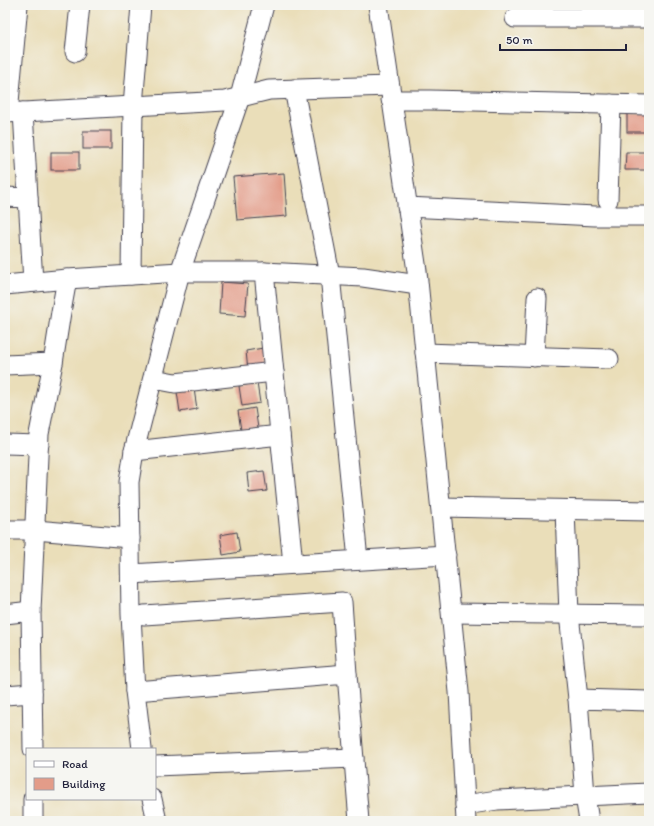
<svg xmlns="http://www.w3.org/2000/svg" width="654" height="826" font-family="Itim,sans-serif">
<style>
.building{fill:#e39c89}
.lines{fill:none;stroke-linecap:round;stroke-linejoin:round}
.minor-casing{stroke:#403e4e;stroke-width:21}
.minor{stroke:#fff;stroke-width:19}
</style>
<rect width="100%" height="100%" fill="#f6f6f2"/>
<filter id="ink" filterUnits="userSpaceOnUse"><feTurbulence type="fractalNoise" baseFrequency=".025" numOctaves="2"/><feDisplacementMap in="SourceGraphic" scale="8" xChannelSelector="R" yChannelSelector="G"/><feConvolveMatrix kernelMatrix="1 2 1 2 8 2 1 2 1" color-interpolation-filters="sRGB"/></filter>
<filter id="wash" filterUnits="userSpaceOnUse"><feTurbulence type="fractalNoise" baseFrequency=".012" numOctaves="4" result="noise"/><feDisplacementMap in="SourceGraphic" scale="16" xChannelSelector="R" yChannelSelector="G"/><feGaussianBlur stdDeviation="0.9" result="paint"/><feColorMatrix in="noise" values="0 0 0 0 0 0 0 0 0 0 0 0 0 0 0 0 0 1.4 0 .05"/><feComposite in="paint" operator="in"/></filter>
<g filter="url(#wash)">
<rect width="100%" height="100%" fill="#eadeb9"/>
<g id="blocks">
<!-- building -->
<g class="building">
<rect x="627" y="114" width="22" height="18"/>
<rect x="83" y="131" width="28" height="18"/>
<rect x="51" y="152" width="28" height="18"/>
<polygon points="626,152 649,152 649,170 625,170"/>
<polygon points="284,173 287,216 237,220 233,177"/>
<polygon points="221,282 248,284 245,316 219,314"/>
<polygon points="263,348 266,369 248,371 246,351"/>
<polygon points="257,383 260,403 242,406 239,386"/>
<polygon points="194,389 197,409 180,412 177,392"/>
<polygon points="255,408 258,428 241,430 238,411"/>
<polygon points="264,471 267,491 249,493 247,473"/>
<polygon points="237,532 240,552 223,555 220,535"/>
</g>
</g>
</g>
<g filter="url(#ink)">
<use href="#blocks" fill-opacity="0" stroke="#403e4e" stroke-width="1"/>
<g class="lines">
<!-- minor casing -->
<g class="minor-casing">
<g id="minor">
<polyline points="378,5 417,271 459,692 466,821"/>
<polyline points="515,18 649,18"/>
<polyline points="75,52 80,5"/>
<polyline points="294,89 330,275 358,560"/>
<polyline points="391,100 430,100 649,105"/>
<polyline points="23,112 33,282"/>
<polyline points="5,113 225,101 269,90 389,86"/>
<polyline points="8,113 18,5"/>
<polyline points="5,197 28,198"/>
<polyline points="608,200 611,104"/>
<polyline points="407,207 595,216 649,216"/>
<polyline points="264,272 293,564"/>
<polyline points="131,275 133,106 141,5"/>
<polyline points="5,285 67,279 180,272 264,272 363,277 418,285"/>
<polyline points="425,353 609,359"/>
<polyline points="534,357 537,298"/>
<polyline points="5,365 53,363"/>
<polyline points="154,379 175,383 274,372"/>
<polyline points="5,444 39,445"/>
<polyline points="134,451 180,272 240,97 264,5"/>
<polyline points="441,507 649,511"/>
<polyline points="565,510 569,614 578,699"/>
<polyline points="5,530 35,530 130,538"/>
<polyline points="131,574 446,555"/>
<polyline points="452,613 649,615"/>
<polyline points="5,614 31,611"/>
<polyline points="144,615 342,602 347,674"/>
<polyline points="135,691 347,674 359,821"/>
<polyline points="5,695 32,693"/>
<polyline points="33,749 31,611 39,434 53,363 61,312 67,279"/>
<polyline points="142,749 135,691 131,614 129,482 134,451 280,435"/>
<polyline points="155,766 354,758"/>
<polyline points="33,799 33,821"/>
<polyline points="152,799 157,821"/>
<polyline points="465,805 497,800 649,793"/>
<polyline points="589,821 585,796 578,699 649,701"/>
</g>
</g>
<!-- minor -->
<use href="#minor" class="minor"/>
</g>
</g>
<!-- margin -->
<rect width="654" height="826" fill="none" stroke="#f6f6f2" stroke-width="20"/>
<!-- legend -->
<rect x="26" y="748" width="130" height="52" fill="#f6f6f2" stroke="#a1a1a9"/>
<rect x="34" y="761" width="20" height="6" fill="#ffffff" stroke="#a1a1a9"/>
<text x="62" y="768" font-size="12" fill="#22223b">Road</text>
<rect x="34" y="778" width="20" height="12" fill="#e39c89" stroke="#a1a1a9"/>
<text x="62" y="788" font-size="12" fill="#22223b">Building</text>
<!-- scale -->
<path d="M500 44v6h126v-6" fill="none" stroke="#22223b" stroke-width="2"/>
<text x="506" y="44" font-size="12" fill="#22223b" stroke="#f6f6f2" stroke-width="3" paint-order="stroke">50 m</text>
</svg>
